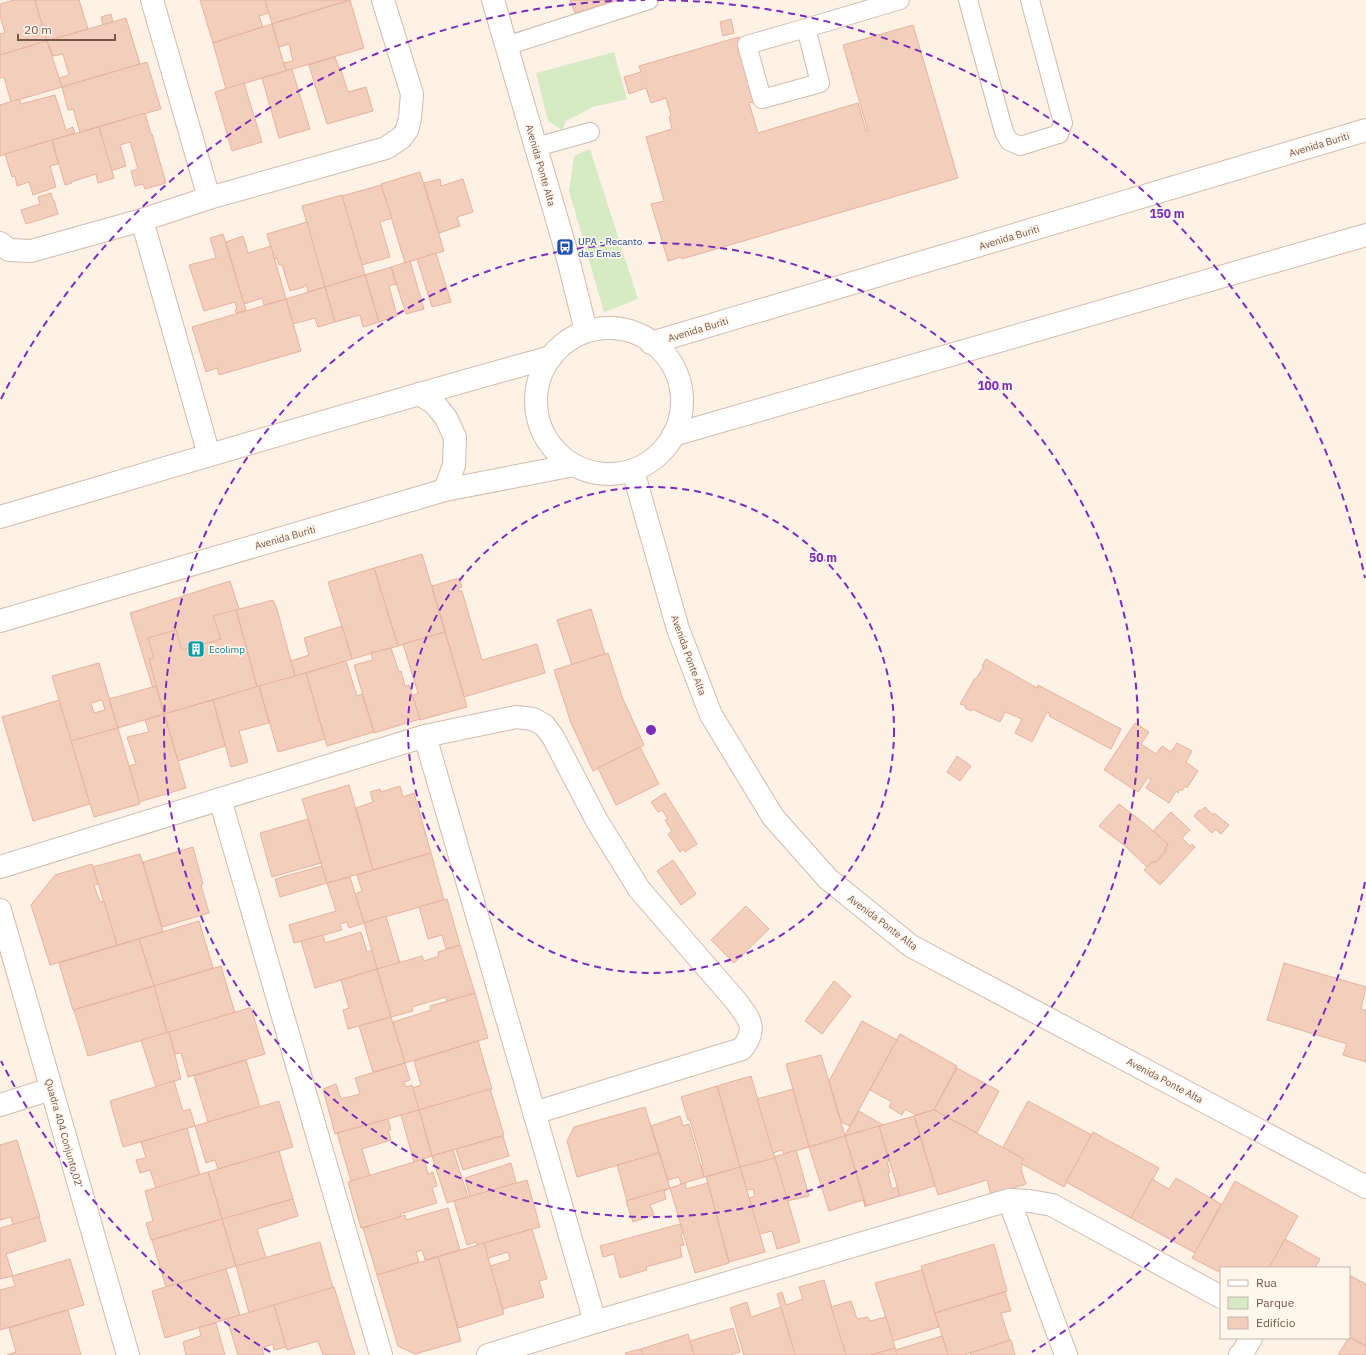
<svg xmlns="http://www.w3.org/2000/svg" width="1366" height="1355" font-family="'IBM Plex Sans',sans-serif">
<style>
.green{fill:#d6ebc3}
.building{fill:#f3cebc;stroke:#e6b39c;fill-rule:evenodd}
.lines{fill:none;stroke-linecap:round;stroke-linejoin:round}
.lane-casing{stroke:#d1bbae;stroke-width:20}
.street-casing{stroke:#d1bbae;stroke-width:24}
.secondary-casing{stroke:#d4baab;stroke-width:24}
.lane{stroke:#fff;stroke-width:18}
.street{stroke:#fff;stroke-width:22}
.secondary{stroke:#fff;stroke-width:22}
.ring{fill:none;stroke:#7b2cbf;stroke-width:2;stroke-dasharray:7 5}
.labels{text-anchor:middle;stroke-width:3.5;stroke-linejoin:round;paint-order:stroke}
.street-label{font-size:10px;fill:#76564a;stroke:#fff6ec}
.transit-label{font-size:10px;fill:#164399;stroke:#fff6ec;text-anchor:start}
.culture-label{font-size:10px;fill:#0d838f;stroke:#fff6ec;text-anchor:start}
.centre{fill:#7b2cbf;stroke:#fff6ec;stroke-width:2}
.ring-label{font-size:12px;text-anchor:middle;font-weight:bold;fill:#7b2cbf;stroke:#fff6ec;stroke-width:3.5;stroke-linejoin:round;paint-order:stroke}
</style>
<rect width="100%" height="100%" fill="#fdf2e5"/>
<!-- green -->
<g class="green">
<polygon points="614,52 627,99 593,107 566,121 562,130 548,121 536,73"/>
<polygon points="590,149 638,299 604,312 569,191 574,156"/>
</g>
<!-- building -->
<g class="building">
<polygon points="14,0 35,0 47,41 0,55 0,34 5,33 0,16 0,4"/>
<polygon points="35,0 79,0 88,29 47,41"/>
<polygon points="200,0 265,0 269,13 259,16 263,27 213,43"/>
<polygon points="265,0 350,0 272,24"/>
<polygon points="350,0 364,48 286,71 284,63 293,61 289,44 279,47 272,24"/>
<polygon points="570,0 620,0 575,13"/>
<polygon points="111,14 113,22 103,25 101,17"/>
<polygon points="126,18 140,64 62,87 59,78 69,75 63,54 53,56 47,41"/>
<polygon points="731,19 734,33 723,36 720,22"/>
<polygon points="272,24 286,71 226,89 213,43"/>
<polygon points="913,25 958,178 682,259 681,257 668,261 651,204 664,201 646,137 672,129 669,117 671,116 666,98 651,103 646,88 629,94 624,77 641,72 639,66 739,37 757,101 749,103 758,133 858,103 866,131 868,131 843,45"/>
<polygon points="47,41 62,87 11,102 4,77 0,78 0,55"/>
<polygon points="335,57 339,68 340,67 348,92 366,87 373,111 327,124 309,65"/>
<polygon points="147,62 161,109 80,132 73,109 68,110 62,87"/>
<polygon points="292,69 310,129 279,138 262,78"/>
<polygon points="244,83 262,142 232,151 215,92"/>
<polygon points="55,95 66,130 73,127 75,133 0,156 0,105 19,99 21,104"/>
<polygon points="145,113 151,134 152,134 166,183 145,189 143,184 135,186 131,171 138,169 130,142 120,145 126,166 111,171 99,127"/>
<polygon points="99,127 114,178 98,183 96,174 71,182 72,183 65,185 52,140"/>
<polygon points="52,140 58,164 50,166 56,187 33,195 29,182 17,186 15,176 12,177 5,154"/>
<polygon points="420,172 444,251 405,263 381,184"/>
<polygon points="440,179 441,186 463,179 473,212 457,217 460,226 439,233 424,183"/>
<polygon points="381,185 392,218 380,222 390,257 362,265 342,196"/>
<polygon points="51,193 53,200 54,200 58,214 26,224 21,210 40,204 38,197"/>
<polygon points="342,195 365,275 325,287 302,206"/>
<polygon points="307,222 325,287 308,292 306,284 304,287 290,291 282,265 279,265 277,258 274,259 267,234"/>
<polygon points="223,234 246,310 236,313 235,310 237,309 235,302 204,311 189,265 216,258 210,238"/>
<polygon points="243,236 248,253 271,246 286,299 264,305 262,298 244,304 226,242"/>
<polygon points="436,253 451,302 432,307 417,259"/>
<polygon points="410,261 424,309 406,314 391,267"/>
<polygon points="391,267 396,284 389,286 397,316 379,322 365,275"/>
<polygon points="365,275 379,322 363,327 360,315 335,322 325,287"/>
<polygon points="325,287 335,322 318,327 315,318 293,324 286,299"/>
<polygon points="286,299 301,351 219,375 217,368 206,372 192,327"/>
<polygon points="422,554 445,632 398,646 374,568"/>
<polygon points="374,568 398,646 352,659 328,582"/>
<polygon points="459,578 462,587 458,588 459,591 462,591 482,660 537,644 545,673 464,697 432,586"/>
<polygon points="230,581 263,684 162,718 130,613"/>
<polygon points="273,600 277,609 295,676 257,687 236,610"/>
<polygon points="591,609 605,654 572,665 557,620"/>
<polygon points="236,610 257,687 164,714 149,659 154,658 148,638 176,630 182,650 211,642 221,639 213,616"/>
<polygon points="342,626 352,659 295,676 291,661 309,655 304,638"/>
<polygon points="445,632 467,707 420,720 412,696 418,693 403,644"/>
<polygon points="391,648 399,672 401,671 405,686 409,685 420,719 374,733 354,665 373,660 371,653"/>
<polygon points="608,653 623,699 644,745 593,771 571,723 554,670"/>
<polygon points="986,659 1037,688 1038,685 1121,729 1111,749 1049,716 1050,714 1047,712 1032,742 1015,733 1022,719 1005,712 1000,722 972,709 971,711 965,708 966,706 960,704 975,678 976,679 984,666 982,666"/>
<polygon points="346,661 357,696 362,694 374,732 327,746 306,673"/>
<path d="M 99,663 L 118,728 L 71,741 L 52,676 ZM 102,700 L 105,710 L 94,713 L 91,703 Z"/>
<polygon points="306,673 325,739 278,752 259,686"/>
<polygon points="156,686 164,714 118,728 109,699"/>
<polygon points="259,686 269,723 239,731 248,762 231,767 213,700"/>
<polygon points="59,700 90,804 33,821 2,717"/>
<polygon points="213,700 225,746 178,761 164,714"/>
<polygon points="164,714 186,788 139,802 129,766 136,764 127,737 149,732 145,720"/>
<polygon points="1135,723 1149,732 1141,744 1156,754 1162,746 1171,752 1177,743 1192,751 1186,762 1198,771 1187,788 1185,786 1182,791 1180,789 1178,793 1176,791 1169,803 1146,788 1151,780 1148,777 1138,792 1104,770"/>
<polygon points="118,728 140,804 94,817 71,741"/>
<polygon points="640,747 659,784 616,805 598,768"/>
<polygon points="957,756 971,766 960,781 947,772"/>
<polygon points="349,785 373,870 327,883 302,799"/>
<polygon points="400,786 403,797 414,793 431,853 373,870 356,808 373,802 370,792 380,789 381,792"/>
<polygon points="665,793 697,844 685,852 684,849 680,852 668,834 672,831 665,820 668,819 662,810 658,812 651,802"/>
<polygon points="1119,804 1145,824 1168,844 1165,850 1166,851 1155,863 1154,861 1149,866 1148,865 1147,867 1125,846 1099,826"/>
<polygon points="1205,807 1213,815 1214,813 1229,825 1221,834 1215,829 1212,833 1194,816 1199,810 1201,811"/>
<polygon points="1171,812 1190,830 1182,838 1190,846 1192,844 1195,847 1160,885 1144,870 1154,861 1155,863 1166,851 1165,850 1168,844 1153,831"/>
<polygon points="308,819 321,863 272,877 260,833"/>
<polygon points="193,847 203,884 201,885 209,913 162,927 143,862"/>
<polygon points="431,853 444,900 364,923 355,894 362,891 357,875"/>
<polygon points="140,854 163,932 117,945 93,867"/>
<polygon points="673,860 696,894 681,905 657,871"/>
<polygon points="92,864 98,884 94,885 100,902 104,901 117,945 50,965 31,905 55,875"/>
<polygon points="322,866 327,883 280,897 275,879"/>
<polygon points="350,877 364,923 349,928 347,922 340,924 342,930 294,943 289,925 336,911 327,883"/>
<polygon points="447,899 460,945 446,949 442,935 428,939 419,907"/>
<polygon points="746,906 769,929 734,963 711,940"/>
<polygon points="386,916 400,963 377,969 364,923"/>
<polygon points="199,921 213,968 154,986 139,939"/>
<polygon points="361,932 367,952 372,950 377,969 315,988 301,941 323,935 325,943"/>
<polygon points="139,939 154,986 73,1010 59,963"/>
<polygon points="460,945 475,993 447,1001 446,997 412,1007 413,1011 391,1017 377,969 422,956 424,961 439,956 438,952"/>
<polygon points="1284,963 1366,987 1361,1009 1366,1011 1366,1062 1343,1055 1347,1044 1267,1020"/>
<polygon points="221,966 235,1013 167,1033 154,986"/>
<polygon points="377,969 391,1017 348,1029 343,1010 349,1008 341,980"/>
<polygon points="834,981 851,996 822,1034 805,1021"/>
<polygon points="154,986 167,1033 88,1056 74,1010"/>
<polygon points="475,993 488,1038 405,1063 393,1022 431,1010 430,1006"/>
<polygon points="249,1008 251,1008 265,1054 188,1077 181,1053 175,1054 169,1032"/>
<polygon points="391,1017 405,1063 373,1072 359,1026"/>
<polygon points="862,1021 897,1040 850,1126 841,1122 829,1081"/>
<polygon points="169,1032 181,1079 156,1087 141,1040"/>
<polygon points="900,1034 957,1066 934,1110 916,1115 905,1109 902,1115 889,1107 892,1102 870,1090"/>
<polygon points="478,1041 492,1089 419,1110 412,1088 421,1085 414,1061"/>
<polygon points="821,1055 845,1136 809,1147 786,1064"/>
<polygon points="246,1060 260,1107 208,1122 194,1076"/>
<polygon points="405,1063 410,1080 404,1082 406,1087 412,1085 419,1110 335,1134 323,1089 336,1084 341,1099 360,1094 355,1078"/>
<polygon points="957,1068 999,1091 977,1133 934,1110"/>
<polygon points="751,1076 775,1158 740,1167 717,1086"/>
<polygon points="174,1081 183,1111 190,1109 195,1126 123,1147 110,1101"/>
<polygon points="717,1086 740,1167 704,1177 701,1166 703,1165 690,1120 688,1120 681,1097"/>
<polygon points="490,1089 504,1135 432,1156 419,1110"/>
<polygon points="793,1089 809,1147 784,1154 782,1150 773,1153 757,1099"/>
<polygon points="279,1101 293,1147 218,1169 215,1160 206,1163 195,1126"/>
<polygon points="1028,1101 1092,1135 1064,1187 1022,1164 1021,1163 1024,1159 1003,1147"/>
<polygon points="645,1107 659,1153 577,1177 567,1141 574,1127"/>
<polygon points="419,1110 432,1156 414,1162 401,1115"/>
<polygon points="934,1110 1024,1159 1021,1163 1022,1164 1021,1169 1026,1184 991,1195 987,1180 938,1195 914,1116"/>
<polygon points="859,1111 883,1125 845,1136 845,1135"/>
<polygon points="680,1116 683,1126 689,1124 704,1177 681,1184 679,1177 668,1180 651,1126"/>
<polygon points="914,1116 935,1186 900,1196 879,1126"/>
<polygon points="388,1119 391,1130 388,1130 391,1140 362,1149 370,1176 351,1181 337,1133"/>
<polygon points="879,1126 889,1161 887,1162 890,1172 888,1173 892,1189 897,1187 900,1196 866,1206 845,1136"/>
<polygon points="187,1128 200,1175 156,1188 150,1170 140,1173 136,1160 146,1158 141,1142"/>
<polygon points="1093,1132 1159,1168 1131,1218 1066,1182"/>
<polygon points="503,1136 509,1156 463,1170 456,1149"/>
<polygon points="845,1136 866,1206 865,1207 863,1200 829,1211 809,1147"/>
<polygon points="17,1140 40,1217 13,1225 11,1217 0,1220 0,1145"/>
<polygon points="453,1150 468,1197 447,1203 432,1156"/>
<polygon points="796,1150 809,1196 787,1201 774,1157"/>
<polygon points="279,1151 293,1199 222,1219 208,1172"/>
<polygon points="659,1153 670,1188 627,1201 617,1165"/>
<polygon points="775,1158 800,1242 777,1249 772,1231 759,1234 749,1198 755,1196 753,1189 747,1190 740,1167"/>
<polygon points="424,1159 428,1174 433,1172 437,1186 432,1188 437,1203 400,1214 401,1217 361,1228 348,1182"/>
<polygon points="511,1163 516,1183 470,1197 465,1178"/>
<polygon points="740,1167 765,1252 729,1262 706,1177"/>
<polygon points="208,1172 222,1219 151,1240 146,1223 153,1221 145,1191"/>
<polygon points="1176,1178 1221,1204 1195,1253 1131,1218 1152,1179 1169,1189"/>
<polygon points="527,1180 540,1227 477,1245 476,1242 467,1245 454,1201"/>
<polygon points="1235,1181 1298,1216 1269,1268 1221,1268 1221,1273 1192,1258"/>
<polygon points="685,1183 686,1189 708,1183 729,1263 695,1273 670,1188"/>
<polygon points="670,1188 664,1191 666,1199 650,1205 654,1215 633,1222 626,1201"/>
<polygon points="293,1199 298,1216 257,1229 266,1258 236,1266 222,1219"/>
<polygon points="448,1208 460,1250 425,1260 422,1250 416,1252 419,1262 377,1275 363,1228 405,1215 406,1220"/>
<polygon points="39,1217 46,1241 6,1254 13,1276 0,1279 0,1228"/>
<polygon points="222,1219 236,1266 166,1287 152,1240"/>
<polygon points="680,1224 684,1233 681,1234 684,1245 680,1246 682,1257 646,1267 647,1270 620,1278 614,1254 603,1257 600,1246"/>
<polygon points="532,1229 547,1279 539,1281 544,1297 503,1309 490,1266 510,1260 508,1252 488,1258 484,1243"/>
<polygon points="1285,1239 1320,1259 1315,1268 1269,1268"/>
<polygon points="320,1242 333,1288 249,1313 236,1266"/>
<polygon points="484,1243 504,1314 458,1328 438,1257"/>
<polygon points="994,1244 1007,1291 935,1313 921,1266"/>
<polygon points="438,1257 461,1341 415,1354 398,1346 377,1275"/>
<polygon points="70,1259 84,1305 0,1330 0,1290 15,1286 12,1276"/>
<polygon points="226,1269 240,1315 165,1338 152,1291"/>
<polygon points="922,1270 939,1327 893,1341 875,1283"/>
<polygon points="1349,1275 1366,1284 1366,1346 1349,1337"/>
<polygon points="824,1280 846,1355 795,1355 777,1294 782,1292 786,1305 803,1299 799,1287"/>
<polygon points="334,1287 355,1355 323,1355 318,1341 287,1350 274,1305"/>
<polygon points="1005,1292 1011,1311 1001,1313 1010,1341 964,1355 948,1355 935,1313"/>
<polygon points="851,1301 857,1319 868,1317 870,1321 886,1317 895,1348 871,1355 846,1355 831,1307"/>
<polygon points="747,1302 751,1317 781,1307 795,1355 744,1355 730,1308"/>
<polygon points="274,1305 286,1347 274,1350 273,1344 262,1348 264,1355 238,1355 227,1319"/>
<polygon points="68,1310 81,1355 7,1355 16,1352 9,1328"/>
<polygon points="216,1323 225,1355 186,1355 183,1342 201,1336 199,1327"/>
<polygon points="733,1328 740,1352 730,1355 694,1355 690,1341"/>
<polygon points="688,1334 694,1355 643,1355 641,1349"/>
<polygon points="942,1336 948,1355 897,1355 895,1350"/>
<polygon points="1349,1337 1366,1346 1366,1355 1338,1355"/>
<polygon points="1011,1340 1015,1355 971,1355 970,1353"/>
<polygon points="895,1348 897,1355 871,1355"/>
<polygon points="641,1349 643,1355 626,1355 625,1353"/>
</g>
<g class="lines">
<!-- lane casing -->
<g class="lane-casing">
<g id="lane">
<polyline points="968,0 1004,132 1009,141 1020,146 1059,134 1063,123 1030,0"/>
<polyline points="806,28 747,45 762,99 820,83 806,28 900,0"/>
<polyline points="506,46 649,0"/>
<polyline points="536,147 590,132"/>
</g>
</g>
<!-- street casing -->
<g class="street-casing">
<g id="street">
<polyline points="152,0 209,198"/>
<polyline points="142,220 209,455"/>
<polyline points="0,243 9,250 31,251 142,220 209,198 386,148 401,138 407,130 410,118 412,94 383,0"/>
<polyline points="425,736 595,1322"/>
<polyline points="220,799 381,1355"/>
<path d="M 0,867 L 425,736 L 516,717 L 533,719 L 544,725 L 553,737 L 597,821 L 639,889 L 736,1001 C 750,1020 758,1028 742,1049 L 534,1113"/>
<polyline points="0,1105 51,1089"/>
<polyline points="1009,1200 1066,1355"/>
<polyline points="488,1355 595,1322 1009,1200 1030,1201 1052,1205 1221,1297"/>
<polyline points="1240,1355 1242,1354 1251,1338"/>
</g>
</g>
<!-- secondary casing -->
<g class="secondary-casing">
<g id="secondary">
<polyline points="493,0 565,247 586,331"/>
<circle cx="609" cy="401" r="73"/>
<polyline points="651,343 1366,130"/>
<polyline points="419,394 434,403 446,418 455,437 454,465 445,490"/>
<polyline points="673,435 1366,235"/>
<polyline points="633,471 678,629 711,715 773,817 828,879 911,946 1366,1187"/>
<path d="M 0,517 C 183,463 366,408 551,357"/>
<polyline points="0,621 445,490 574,465"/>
<polyline points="0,910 128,1355"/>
</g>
</g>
<!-- lane -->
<use href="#lane" class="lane"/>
<!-- street -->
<use href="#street" class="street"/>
<!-- secondary -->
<use href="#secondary" class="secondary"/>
</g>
<!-- distance rings -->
<g class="ring">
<circle cx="651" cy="730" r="243"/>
<circle cx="651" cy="730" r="487"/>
<path d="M1365 882A730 730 0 0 1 1032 1352M270 1352A730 730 0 0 1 1 1061M1 399A730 730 0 0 1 645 0M657 0A730 730 0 0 1 1365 578"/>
</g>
<!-- icons -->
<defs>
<g id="bus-square" transform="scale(0.9)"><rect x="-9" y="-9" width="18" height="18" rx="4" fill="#1a4fb4" stroke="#fff6ec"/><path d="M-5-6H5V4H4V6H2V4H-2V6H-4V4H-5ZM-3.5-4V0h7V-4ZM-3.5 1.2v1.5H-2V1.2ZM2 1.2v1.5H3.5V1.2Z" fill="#fff"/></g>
<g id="building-square" transform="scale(0.9)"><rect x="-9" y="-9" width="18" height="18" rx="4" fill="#0f9aa8" stroke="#fff6ec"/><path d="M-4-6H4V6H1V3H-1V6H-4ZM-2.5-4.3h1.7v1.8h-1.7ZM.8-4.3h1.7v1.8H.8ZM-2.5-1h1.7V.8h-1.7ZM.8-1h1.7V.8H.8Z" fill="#fff"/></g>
</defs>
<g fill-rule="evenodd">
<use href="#bus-square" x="565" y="247"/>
<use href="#building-square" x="196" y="649"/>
</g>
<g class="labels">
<!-- street labels -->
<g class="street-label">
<text transform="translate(1319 144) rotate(-17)" y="4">Avenida Buriti</text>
<text transform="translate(541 165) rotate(74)" y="4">Avenida Ponte Alta</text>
<text transform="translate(1009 237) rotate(-17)" y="4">Avenida Buriti</text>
<text transform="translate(698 329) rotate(-17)" y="4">Avenida Buriti</text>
<text transform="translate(285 537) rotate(-16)" y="4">Avenida Buriti</text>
<text transform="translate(689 655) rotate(70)" y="4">Avenida Ponte Alta</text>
<text transform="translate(883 922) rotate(37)" y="4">Avenida Ponte Alta</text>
<text transform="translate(1165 1080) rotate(28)" y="4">Avenida Ponte Alta</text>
<text transform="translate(64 1132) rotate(74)" y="4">Quadra 404 Conjunto 02</text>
</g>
<!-- transit labels -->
<g class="transit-label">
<text x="578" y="245">UPA - Recanto<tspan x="578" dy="12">das Emas</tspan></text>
</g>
<!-- culture labels -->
<g class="culture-label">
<text x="209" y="653">Ecolimp</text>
</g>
</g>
<circle cx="651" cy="730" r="6" class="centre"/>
<g class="ring-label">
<text x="1167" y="218">150 m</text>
<text x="995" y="390">100 m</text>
<text x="823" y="562">50 m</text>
</g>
<!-- legend -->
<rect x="1220" y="1267" width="130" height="72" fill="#fff6ec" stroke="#c8b6ab"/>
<rect x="1228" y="1280" width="20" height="6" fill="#ffffff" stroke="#c8b6ab"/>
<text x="1256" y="1287" font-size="12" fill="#76564a">Rua</text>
<rect x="1228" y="1297" width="20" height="12" fill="#d6ebc3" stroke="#c8b6ab"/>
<text x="1256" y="1307" font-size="12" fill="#76564a">Parque</text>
<rect x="1228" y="1317" width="20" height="12" fill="#f3cebc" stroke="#c8b6ab"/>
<text x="1256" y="1327" font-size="12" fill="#76564a">Edifício</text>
<!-- scale -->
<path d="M18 34v6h97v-6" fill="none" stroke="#76564a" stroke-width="2"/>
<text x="24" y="34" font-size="12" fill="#76564a" stroke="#fff6ec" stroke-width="3" paint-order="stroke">20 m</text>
</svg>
